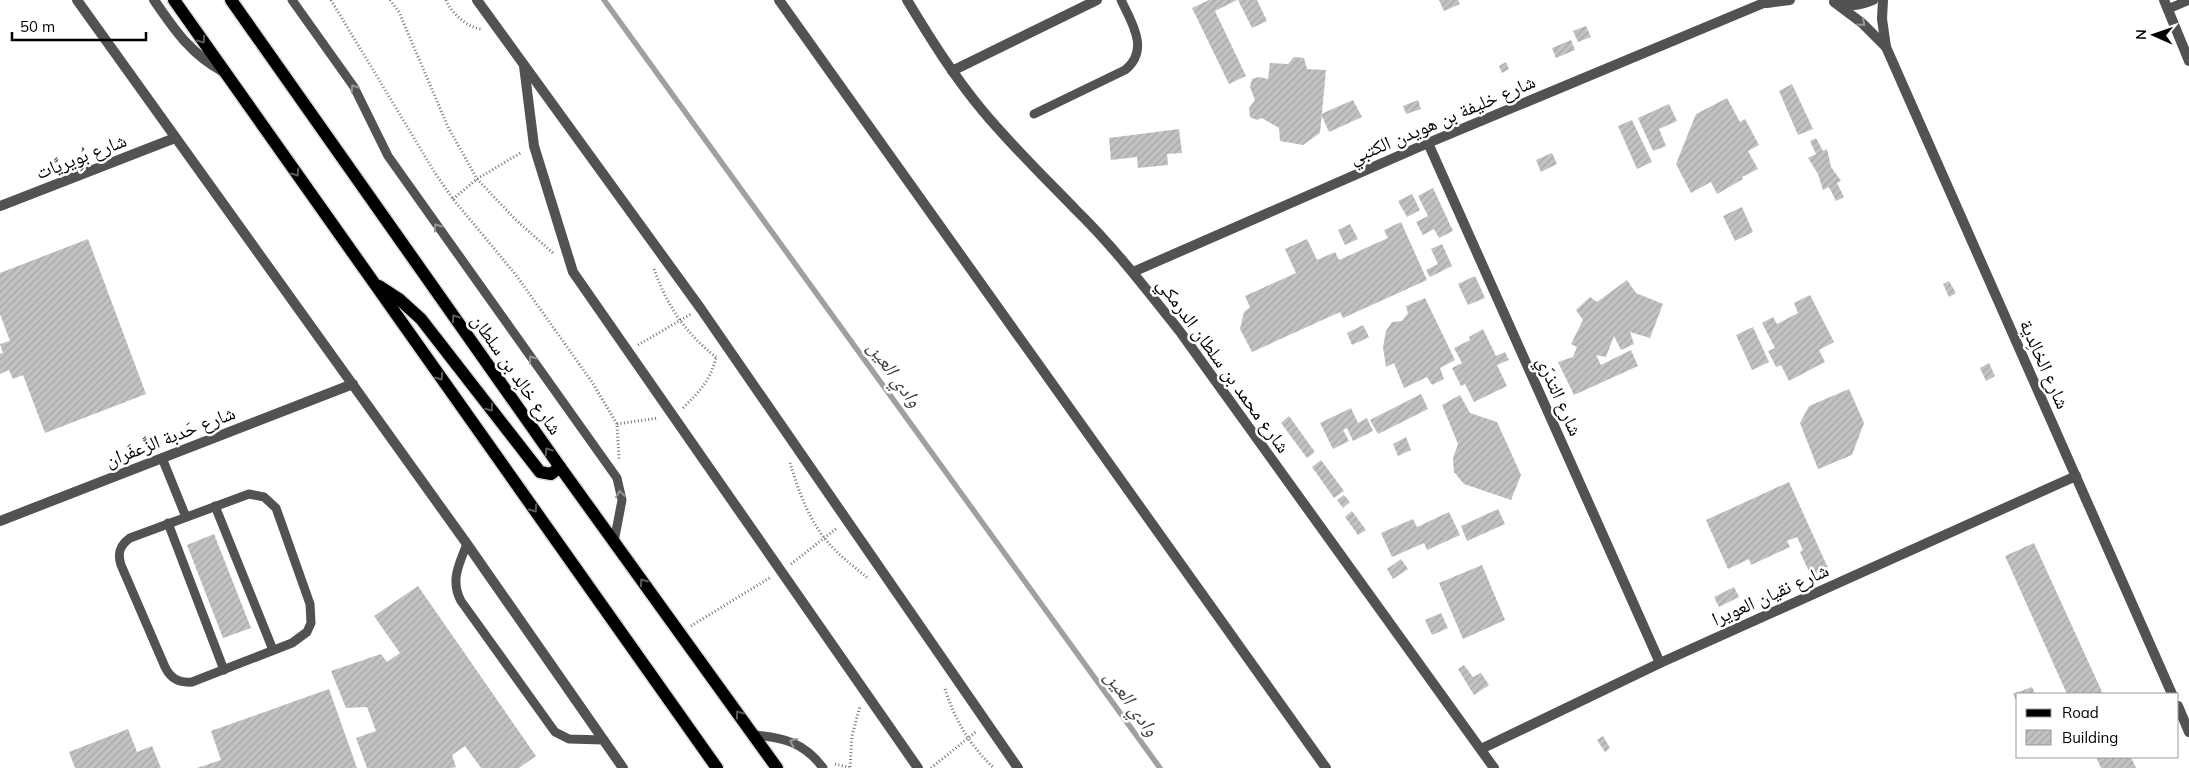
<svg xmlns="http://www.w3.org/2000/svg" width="2189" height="768" font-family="Mulish,'Noto Naskh Arabic',sans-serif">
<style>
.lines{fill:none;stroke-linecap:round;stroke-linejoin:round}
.stream{stroke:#a0a0a0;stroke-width:5.5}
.building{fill:url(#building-hatch)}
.primary-casing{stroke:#dbdbdb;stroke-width:15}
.path{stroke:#747474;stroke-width:3;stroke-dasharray:1 2.5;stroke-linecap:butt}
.service{stroke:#525252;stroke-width:9}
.pedestrian{stroke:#525252;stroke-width:10}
.minor{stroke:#525252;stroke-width:10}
.primary{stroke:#000;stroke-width:12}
.oneway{stroke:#979797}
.oneway2{stroke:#595959}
.labels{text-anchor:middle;stroke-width:5;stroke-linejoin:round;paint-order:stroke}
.street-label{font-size:19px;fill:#000;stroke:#fff}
.water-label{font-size:20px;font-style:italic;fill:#414141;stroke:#fff}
</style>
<defs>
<pattern id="building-hatch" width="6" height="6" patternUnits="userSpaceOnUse" patternTransform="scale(1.25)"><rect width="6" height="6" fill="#c2c2c2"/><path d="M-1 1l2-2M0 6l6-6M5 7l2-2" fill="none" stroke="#a5a5a5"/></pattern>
</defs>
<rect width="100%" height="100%" fill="#fff"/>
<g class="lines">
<!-- stream -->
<polyline class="stream" points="604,0 1160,768"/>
</g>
<!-- building -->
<g class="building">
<polygon points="1209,0 1237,0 1215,11 1246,76 1229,84 1192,8"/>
<polygon points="1238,0 1257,0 1267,21 1252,28"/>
<polygon points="1439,0 1458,0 1460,4 1444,11"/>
<polygon points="1586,26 1591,37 1578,42 1573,31"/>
<polygon points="1571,40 1575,50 1556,58 1552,48"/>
<polygon points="1294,57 1304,58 1307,69 1326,70 1320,133 1303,145 1280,141 1279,128 1262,118 1257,120 1250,117 1249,108 1255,100 1250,87 1252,79 1259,77 1268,79 1270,63 1288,64"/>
<polygon points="1506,62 1509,69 1502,73 1499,66"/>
<polygon points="1792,84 1813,129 1798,135 1779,91"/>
<polygon points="1727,98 1740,122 1745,119 1759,145 1748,151 1758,169 1742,177 1743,179 1717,194 1711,182 1691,193 1676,164 1696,114"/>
<polygon points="1353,100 1362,117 1329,132 1321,114"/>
<polygon points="1418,100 1421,109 1406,114 1403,106"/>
<polygon points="1669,104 1677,121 1659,129 1666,146 1653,151 1638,118"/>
<polygon points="1632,120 1652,162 1637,169 1618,126"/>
<polygon points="1179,129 1182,153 1167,154 1168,165 1138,168 1137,157 1111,160 1109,138"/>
<polygon points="1816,138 1823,151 1827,149 1831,167 1841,181 1837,183 1844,197 1836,201 1829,187 1823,190 1818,174 1808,158 1816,154 1810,141"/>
<polygon points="1552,153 1557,164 1541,172 1536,160"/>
<polygon points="1433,188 1453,231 1439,238 1434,229 1423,235 1416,222 1428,216 1418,196"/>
<polygon points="1412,194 1420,210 1407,217 1398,201"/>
<polygon points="1742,207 1753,232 1735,241 1723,216"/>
<polygon points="1401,222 1427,280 1343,318 1340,312 1252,352 1240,329 1244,312 1250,307 1245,296 1296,273 1285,249 1307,239 1317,260 1335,252 1339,260 1388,238 1384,230"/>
<polygon points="1350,224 1358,239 1345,245 1338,230"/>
<polygon points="88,239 146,394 45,433 23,375 13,379 9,370 0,374 0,354 3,353 0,344 10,341 0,314 0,273"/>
<polygon points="1442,244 1452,266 1430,277 1426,270 1438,264 1431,249"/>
<polygon points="1475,276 1485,298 1468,305 1458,284"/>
<polygon points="1627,280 1636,293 1663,304 1650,338 1630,332 1634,344 1621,350 1614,336 1606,357 1596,355 1601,365 1631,350 1638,366 1574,395 1558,362 1573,357 1577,347 1571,344 1583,320 1576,310 1590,297 1597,302"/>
<polygon points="1949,281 1956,293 1949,297 1943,284"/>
<polygon points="1810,295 1834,342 1819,350 1825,362 1789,381 1781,365 1776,367 1768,351 1775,348 1762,323 1773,317 1777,324 1798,313 1794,303"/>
<polygon points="1425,298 1455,360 1440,368 1444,379 1432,385 1427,377 1404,388 1394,363 1386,367 1383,347 1386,331 1392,322 1402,321 1408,313 1406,306"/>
<polygon points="1363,325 1369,337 1352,345 1347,333"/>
<polygon points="1753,327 1769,362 1752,370 1736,335"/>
<polygon points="1483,329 1496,356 1505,352 1509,360 1497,365 1507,386 1474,402 1465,384 1461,386 1452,368 1462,363 1454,348 1470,340 1469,337"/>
<polygon points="1989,363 1995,376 1986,381 1980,368"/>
<polygon points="1849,389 1864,423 1852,455 1818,469 1800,423 1809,406"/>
<polygon points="1421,394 1428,409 1378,434 1370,420"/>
<polygon points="1460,395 1470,413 1497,422 1521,475 1511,500 1464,484 1454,472 1453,458 1458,444 1442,405"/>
<polygon points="1351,408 1358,423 1367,418 1373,431 1353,441 1347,428 1343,430 1349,441 1333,449 1320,423"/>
<polygon points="1289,416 1315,452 1307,458 1281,423"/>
<polygon points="1406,437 1411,450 1398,456 1393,444"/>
<polygon points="1321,460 1344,491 1334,498 1312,467"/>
<polygon points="1789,482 1828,568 1811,576 1800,552 1803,550 1797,537 1787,541 1790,547 1751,565 1749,559 1728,569 1706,520"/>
<polygon points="1344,495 1350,502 1343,508 1337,500"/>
<polygon points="1498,509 1505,524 1467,541 1461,526"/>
<polygon points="1352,511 1366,530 1358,535 1345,517"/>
<polygon points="1449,512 1460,535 1427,550 1424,543 1392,557 1381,533 1413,519 1417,527"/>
<polygon points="214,534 251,628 223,638 187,545"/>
<polygon points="2034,543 2103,694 2067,694 2005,556"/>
<polygon points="1401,559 1408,569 1393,579 1387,569"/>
<polygon points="1482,565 1505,620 1463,639 1439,583"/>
<polygon points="418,586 536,756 519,768 481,768 465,746 452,755 456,767 452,768 367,768 356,738 376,731 367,707 346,708 331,671 381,654 387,662 400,653 374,616"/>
<polygon points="1734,587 1739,597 1719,607 1714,597"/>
<polygon points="1441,613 1448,628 1432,635 1425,620"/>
<polygon points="1464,665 1473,677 1481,673 1489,685 1474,695 1458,669"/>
<polygon points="2032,687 2035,694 2018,694 2018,704 2013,694"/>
<polygon points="329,689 357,768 197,768 221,760 211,731"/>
<polygon points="128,729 137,752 152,746 161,768 75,768 69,752"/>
<polygon points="1603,736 1610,748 1605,752 1597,740"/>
<polygon points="2096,757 2131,757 2136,768 2101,768"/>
</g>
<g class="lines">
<!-- primary casing -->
<g class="primary-casing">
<g id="primary">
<polyline points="174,0 717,768"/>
<polyline points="231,0 560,467 777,768"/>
<polyline points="379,286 399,299 421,319 540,472 551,474 560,467"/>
</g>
</g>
<!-- path -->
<g class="path">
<polyline points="331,0 435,173 453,199 516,275 592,382 617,424 619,459"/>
<polyline points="390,0 399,12 448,127 477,179 516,220 553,253"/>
<path d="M 446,0 C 452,14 467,27 481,29"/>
<polyline points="453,199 477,179 522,152"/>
<path d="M 654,269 C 667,306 686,334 717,358"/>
<polyline points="638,345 691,314"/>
<path d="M 683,408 C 700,391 710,381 716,358"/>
<polyline points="617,424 658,418"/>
<path d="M 790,463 C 798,489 808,518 826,540 C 838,555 854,567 869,579"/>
<polyline points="791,564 837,528"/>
<polyline points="691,626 771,577"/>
<path d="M 945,689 C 955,720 970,746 994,768"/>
<polyline points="835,764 851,768"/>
<polyline points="850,767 852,736 860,706"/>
<polyline points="931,768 977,731"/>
</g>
<!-- service -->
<g class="service">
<polyline points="292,0 354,87 388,156 617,478 622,500 614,542"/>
<polyline points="2168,9 2189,0"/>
<path d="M 1034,114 L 1125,70 C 1150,50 1132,23 1121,0"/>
<polyline points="162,458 186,517"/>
<path d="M 249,494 L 264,497 L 276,508 L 310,604 L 311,623 L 307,632 L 292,643 L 192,682 C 179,683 171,679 165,667 L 121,565 C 117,553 120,545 130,538 Z"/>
<polyline points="215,506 273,650"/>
<polyline points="168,523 224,670"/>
<path d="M 467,544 C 459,564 450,581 461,601 L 555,732 L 569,739 L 604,740"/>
<path d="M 754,735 C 783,737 805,743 823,768"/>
</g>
<!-- pedestrian -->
<g class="pedestrian">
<polyline points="477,0 701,309 1018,768"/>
<polyline points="779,0 1326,768"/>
<polyline points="524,66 534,146 573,272 918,768"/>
</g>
<!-- minor -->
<g class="minor">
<polyline points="77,0 467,544 623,768"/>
<path d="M 154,0 C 174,29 191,55 224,72"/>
<path d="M 907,0 C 930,38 953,75 982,110 C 1011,145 1043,176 1075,209 C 1114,247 1147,290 1181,333 L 1494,768"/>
<polyline points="1883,0 1882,19 1886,47 2172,694"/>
<polyline points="2164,0 2189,61"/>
<polyline points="1834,2 1862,23 1886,47"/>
<polyline points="1767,3 1790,0"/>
<path d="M 1840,3 C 1852,7 1861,5 1873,0"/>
<polyline points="952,71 1097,0"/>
<polyline points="1428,143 1660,663"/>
<polyline points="0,206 175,138"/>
<polyline points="1133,272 1428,143 1771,0"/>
<polyline points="0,521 353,384"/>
<polyline points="2178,706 2189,732"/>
<polyline points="1481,749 1660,663 2076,476"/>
</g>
<!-- primary -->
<use href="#primary" class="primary"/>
</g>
<!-- one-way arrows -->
<defs><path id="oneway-chevron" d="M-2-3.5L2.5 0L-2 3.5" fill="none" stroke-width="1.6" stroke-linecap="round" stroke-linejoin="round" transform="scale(1.25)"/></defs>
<g class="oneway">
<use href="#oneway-chevron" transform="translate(1862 23) rotate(42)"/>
<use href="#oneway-chevron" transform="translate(354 88) rotate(-122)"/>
<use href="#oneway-chevron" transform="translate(437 227) rotate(-125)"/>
<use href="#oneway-chevron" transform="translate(532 359) rotate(-125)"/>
<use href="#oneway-chevron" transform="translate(620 494) rotate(-98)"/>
<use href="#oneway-chevron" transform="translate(793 742) rotate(-155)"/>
</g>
<g class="oneway2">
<use href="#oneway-chevron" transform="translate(202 40) rotate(55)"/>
<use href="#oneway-chevron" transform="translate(296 173) rotate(55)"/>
<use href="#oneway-chevron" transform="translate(455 318) rotate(-125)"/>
<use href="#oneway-chevron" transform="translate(440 377) rotate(55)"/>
<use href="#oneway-chevron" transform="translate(490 408) rotate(52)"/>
<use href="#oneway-chevron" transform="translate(548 451) rotate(-125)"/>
<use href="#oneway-chevron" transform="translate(534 509) rotate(55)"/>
<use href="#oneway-chevron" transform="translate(643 582) rotate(-126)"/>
<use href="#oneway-chevron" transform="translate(739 714) rotate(-126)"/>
</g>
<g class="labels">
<!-- street labels -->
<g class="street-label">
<text transform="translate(1442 119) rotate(-23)" y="7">شارع خليفة بن هويدن الكتبي</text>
<text transform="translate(81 156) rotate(-21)" y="7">شارع بُوِيريَّات</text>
<text transform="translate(2045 364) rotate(66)" y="7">شارع الخالِدية</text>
<text transform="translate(1224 365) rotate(54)" y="7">شارع محمد بن سلطان الدرمكي</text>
<text transform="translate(517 374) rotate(55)" y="7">شارع خالِد بن سلطان</text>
<text transform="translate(1560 396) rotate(66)" y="7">شارع التذرّي</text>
<text transform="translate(170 436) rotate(-21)" y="7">شارع حَدبة الزَّعفَران</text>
<text transform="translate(1770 594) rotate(-24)" y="7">شارع نقيان العويرا</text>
</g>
<!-- water labels -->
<g class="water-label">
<text transform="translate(895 374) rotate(54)" y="7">وادي العين</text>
<text transform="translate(1132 703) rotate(54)" y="7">وادي العين</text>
</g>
</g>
<!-- legend -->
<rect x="2016" y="693" width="162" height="65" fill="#ffffff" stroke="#999999"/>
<rect x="2026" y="709" width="25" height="8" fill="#000000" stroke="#999999"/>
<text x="2062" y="718" font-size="15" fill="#000000">Road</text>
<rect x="2026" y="730" width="25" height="15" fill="url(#building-hatch)" stroke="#999999"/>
<text x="2062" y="743" font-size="15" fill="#000000">Building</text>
<!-- north arrow -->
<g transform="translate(2154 35) rotate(272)" stroke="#ffffff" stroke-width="4" paint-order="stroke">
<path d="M0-4L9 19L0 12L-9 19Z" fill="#000000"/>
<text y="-8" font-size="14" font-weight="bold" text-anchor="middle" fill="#000000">N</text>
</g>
<!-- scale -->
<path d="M12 32v8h134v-8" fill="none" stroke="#000000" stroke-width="2.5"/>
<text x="20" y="32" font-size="15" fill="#000000" stroke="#ffffff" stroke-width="4" paint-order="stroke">50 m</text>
</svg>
